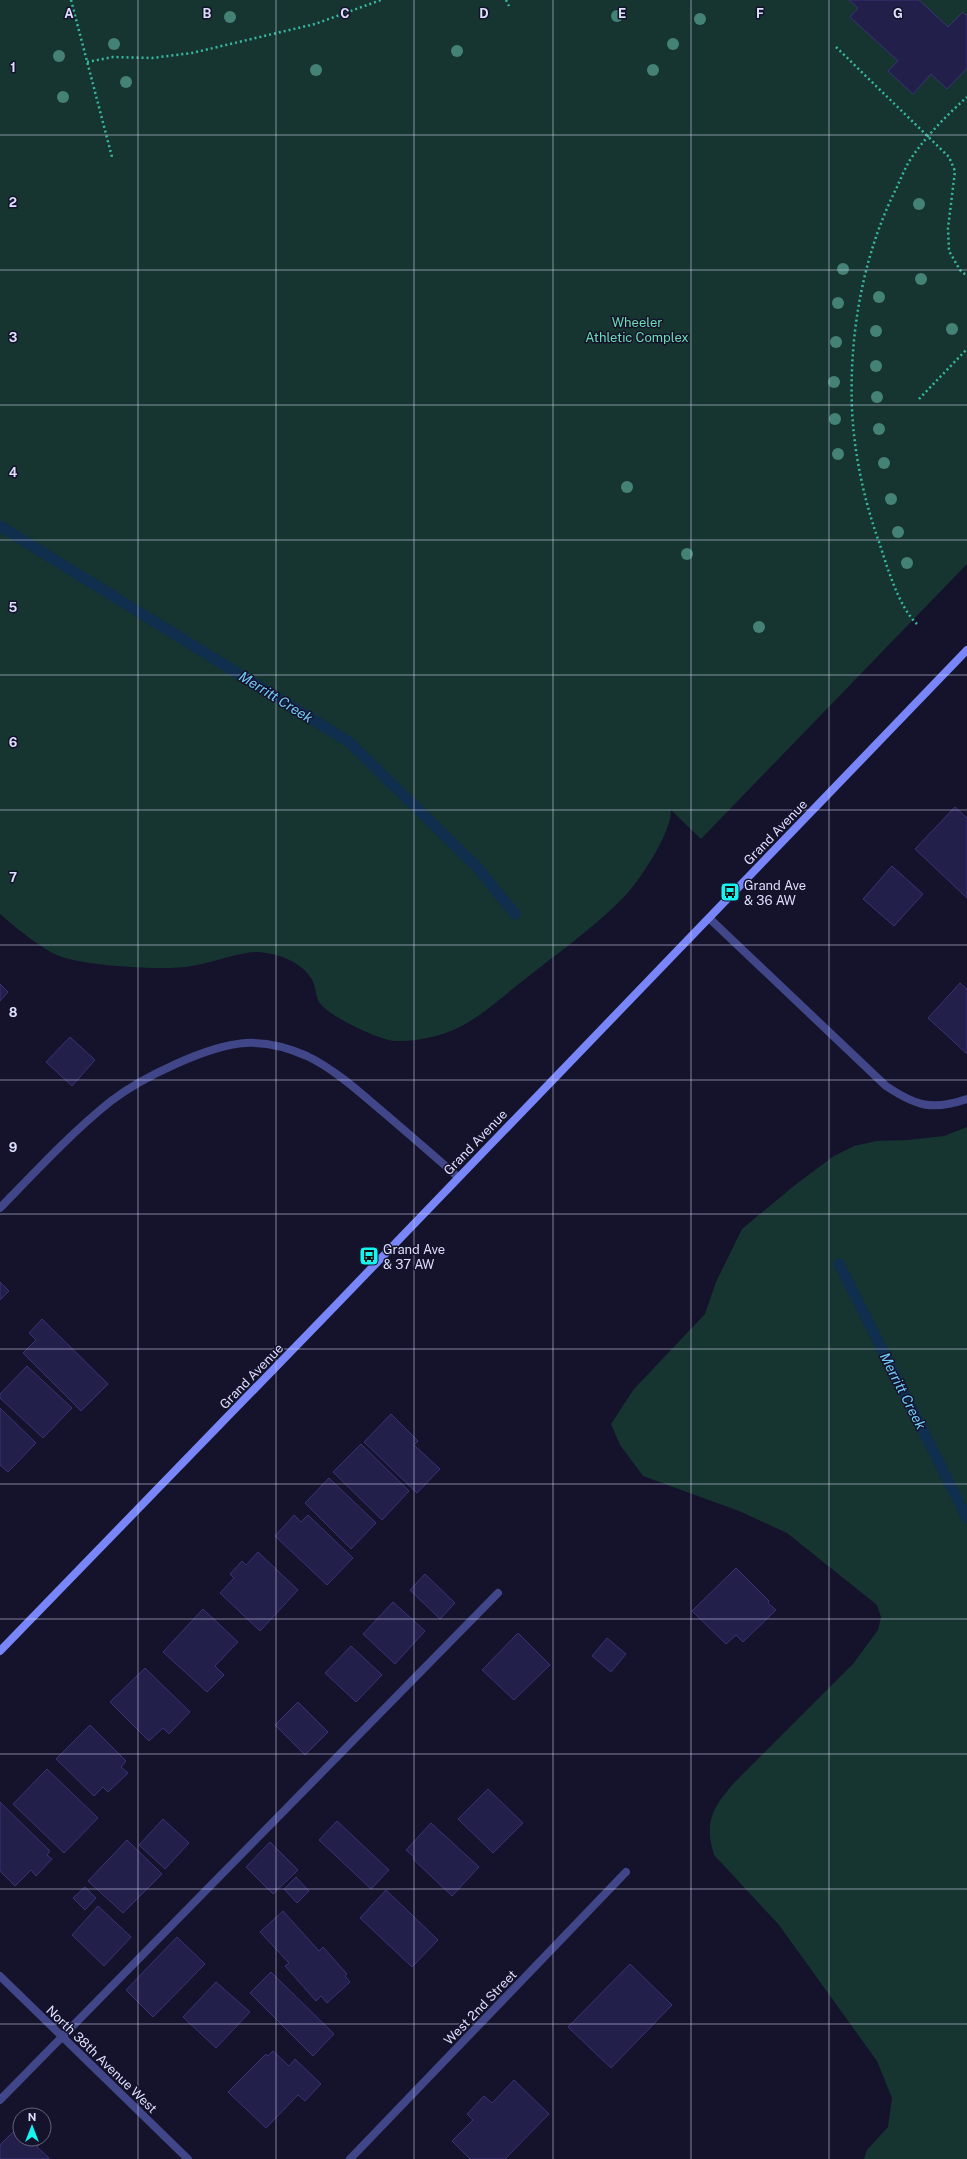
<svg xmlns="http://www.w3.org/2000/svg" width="967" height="2159" font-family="'Public Sans',sans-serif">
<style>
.green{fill:#163530}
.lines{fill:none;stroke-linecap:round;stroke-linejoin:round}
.stream{stroke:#102e4d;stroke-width:11}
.building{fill:#231f4b;stroke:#383376}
.path{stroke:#37b9a1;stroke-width:2.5;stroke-dasharray:2 3;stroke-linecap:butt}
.lane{stroke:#404688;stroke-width:8}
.street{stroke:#404688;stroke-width:8}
.secondary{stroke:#7986f9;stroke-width:8}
.tree{fill:#448275}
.grid{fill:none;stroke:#dedefe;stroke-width:1;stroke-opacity:0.55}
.labels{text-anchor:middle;stroke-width:3;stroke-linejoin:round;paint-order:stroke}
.park-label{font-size:13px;fill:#6bdcb2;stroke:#14132b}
.street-label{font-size:13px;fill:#dedefe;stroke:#14132b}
.poi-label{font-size:13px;fill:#dedefe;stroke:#14132b;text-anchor:start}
.water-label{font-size:14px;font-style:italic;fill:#71cbf9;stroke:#14132b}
.grid-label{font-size:13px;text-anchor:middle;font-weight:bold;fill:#dedefe;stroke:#14132b;stroke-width:3;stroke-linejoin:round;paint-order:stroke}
</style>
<rect width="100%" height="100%" fill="#14132b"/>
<!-- green -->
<g class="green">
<path d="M 0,0 L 967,0 L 967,564 L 701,839 L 671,810 C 672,832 638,884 622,899 C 591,930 554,956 520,983 C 503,996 486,1012 467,1023 C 448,1035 418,1042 395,1041 C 379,1040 328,1016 319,1002 C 315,995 316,985 311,978 C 300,961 277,953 257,952 C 240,952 211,963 192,966 C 163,971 94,966 65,958 C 46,953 15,927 0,914 Z"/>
<path d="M 967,1127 L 967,2159 L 864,2159 L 867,2150 L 888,2127 L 892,2098 L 877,2061 L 779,1925 L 714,1855 C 704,1822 712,1809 733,1784 L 853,1664 L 878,1630 L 881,1617 L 877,1605 L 787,1533 L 739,1511 L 643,1476 L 620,1445 L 611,1424 L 634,1389 L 705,1314 L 716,1282 L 742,1229 L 795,1185 L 834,1156 L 854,1146 L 876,1141 L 908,1140 L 944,1136 Z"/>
</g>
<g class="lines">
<!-- stream -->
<g class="stream">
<polyline points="0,526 349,742 477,867 515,914"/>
<polyline points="839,1264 967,1518"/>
</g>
</g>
<!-- building -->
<g class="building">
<polygon points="849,0 919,0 948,27 963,12 967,16 967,68 947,89 931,74 913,94 888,71 898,61 850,17 858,8"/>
<polygon points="955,807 967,818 967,898 915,849"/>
<polygon points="892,866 923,894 894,926 863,899"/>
<polygon points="960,983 967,989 967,1054 928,1018"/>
<polygon points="0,984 8,992 0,1001"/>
<polygon points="70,1037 95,1060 72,1086 46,1062"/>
<polygon points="0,1282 9,1291 0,1300"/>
<polygon points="42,1319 108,1384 81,1411 23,1353 36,1340 29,1333"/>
<polygon points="27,1366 72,1408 43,1438 0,1398 0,1394"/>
<polygon points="0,1408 36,1443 8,1472 0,1465"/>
<polygon points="391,1414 418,1441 414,1445 440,1469 417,1493 364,1442"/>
<polygon points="361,1444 409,1491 382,1520 333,1472"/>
<polygon points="329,1478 376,1523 351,1549 305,1503"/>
<polygon points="294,1515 301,1522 308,1515 353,1558 327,1585 275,1536"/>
<polygon points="258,1552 298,1590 260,1631 220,1593 234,1578 230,1574 242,1561 246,1565"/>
<polygon points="736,1568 769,1601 768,1603 776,1610 743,1642 736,1635 726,1644 692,1611"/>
<polygon points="425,1574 455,1603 440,1619 410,1590"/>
<polygon points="393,1602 425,1631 395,1664 363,1634"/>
<polygon points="203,1609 238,1642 215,1666 224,1675 207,1692 163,1652"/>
<polygon points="518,1633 550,1665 514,1700 482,1670"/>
<polygon points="607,1638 626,1654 611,1672 592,1656"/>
<polygon points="351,1646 382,1675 356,1702 325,1673"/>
<polygon points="145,1668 190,1712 169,1734 163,1728 149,1741 110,1702"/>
<polygon points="298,1702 328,1732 305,1755 275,1725"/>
<polygon points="90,1725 126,1761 121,1767 128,1773 108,1792 103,1787 94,1796 56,1759"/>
<polygon points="47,1769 98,1818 64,1853 13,1804"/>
<polygon points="488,1789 523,1823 493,1853 458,1819"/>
<polygon points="0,1802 50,1851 47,1855 52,1859 36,1876 31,1870 15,1886 0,1871"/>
<polygon points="163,1819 189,1843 165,1869 139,1845"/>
<polygon points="337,1821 389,1870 371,1889 319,1840"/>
<polygon points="431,1823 479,1867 452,1896 413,1859 414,1857 406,1850"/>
<polygon points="127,1840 162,1874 123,1913 88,1881"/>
<polygon points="270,1842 298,1870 273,1894 246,1867"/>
<polygon points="296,1877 309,1891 297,1903 284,1889"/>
<polygon points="85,1887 96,1898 85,1910 73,1898"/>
<polygon points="386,1890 438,1940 412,1967 360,1918"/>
<polygon points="98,1906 131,1937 104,1966 72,1935"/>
<polygon points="283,1911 319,1951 323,1947 347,1974 345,1976 350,1982 327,2003 321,1996 316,2001 285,1966 289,1963 260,1932"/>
<polygon points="177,1937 205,1964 153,2017 126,1990"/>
<polygon points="630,1964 672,2005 611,2068 568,2027"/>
<polygon points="271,1972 334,2034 313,2056 250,1993"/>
<polygon points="216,1982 250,2012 216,2048 183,2017"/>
<polygon points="273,2051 289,2066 295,2059 321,2084 305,2101 298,2095 266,2128 228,2092 266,2054 268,2056"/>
<polygon points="514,2080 549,2114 505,2159 470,2159 452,2141 473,2120 467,2114 484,2096 492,2103"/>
<polygon points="20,2125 20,2139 44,2139 44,2134 47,2137 37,2147 49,2158 47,2159 0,2159 0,2145"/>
</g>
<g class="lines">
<!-- path -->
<g class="path">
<polyline points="71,0 112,157"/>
<polyline points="506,0 509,6"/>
<polyline points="836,47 949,157 955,171 948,228 949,251 960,270 967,276"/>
<polyline points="87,62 113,57 152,58 192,53 315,24 381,0"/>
<polyline points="919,399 967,349"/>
<path d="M 917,624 C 898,606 887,566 879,542 C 864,500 854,454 852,409 C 849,334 863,254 897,187 C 901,178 905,168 910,160 C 925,137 947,115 967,97"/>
</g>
<!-- lane -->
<g class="lane">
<path d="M 709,918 L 886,1086 C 916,1106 932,1111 967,1099"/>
<path d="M 0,1208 C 36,1171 71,1133 111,1101 C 141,1078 208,1045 246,1043 C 266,1042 289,1048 307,1056 C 332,1068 355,1088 376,1106 C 403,1129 431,1153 458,1177"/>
<polyline points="0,2100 498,1593"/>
</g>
<!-- street -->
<g class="street">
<polyline points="0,1976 188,2159"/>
<polyline points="350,2159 626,1872"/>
</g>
<!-- secondary -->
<polyline class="secondary" points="0,1651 335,1306 967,650"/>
</g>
<!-- trees -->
<g class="tree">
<circle cx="617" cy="16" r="6"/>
<circle cx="230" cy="17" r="6"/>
<circle cx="700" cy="19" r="6"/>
<circle cx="114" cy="44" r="6"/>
<circle cx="673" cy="44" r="6"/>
<circle cx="457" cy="51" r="6"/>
<circle cx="59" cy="56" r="6"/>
<circle cx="316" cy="70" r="6"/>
<circle cx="653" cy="70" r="6"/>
<circle cx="126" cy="82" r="6"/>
<circle cx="63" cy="97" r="6"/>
<circle cx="919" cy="204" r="6"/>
<circle cx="843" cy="269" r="6"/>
<circle cx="921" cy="279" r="6"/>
<circle cx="879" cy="297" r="6"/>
<circle cx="838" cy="303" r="6"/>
<circle cx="952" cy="329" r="6"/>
<circle cx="876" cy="331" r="6"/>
<circle cx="836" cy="342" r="6"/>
<circle cx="876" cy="366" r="6"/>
<circle cx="834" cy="382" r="6"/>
<circle cx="877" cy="397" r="6"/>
<circle cx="835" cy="419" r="6"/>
<circle cx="879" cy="429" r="6"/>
<circle cx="838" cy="454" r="6"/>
<circle cx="884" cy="463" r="6"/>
<circle cx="627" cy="487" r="6"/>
<circle cx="891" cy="499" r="6"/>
<circle cx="898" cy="532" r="6"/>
<circle cx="687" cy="554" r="6"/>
<circle cx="907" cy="563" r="6"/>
<circle cx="759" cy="627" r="6"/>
</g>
<!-- grid -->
<path class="grid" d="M 138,0 L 138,2159M 276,0 L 276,2159M 414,0 L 414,2159M 553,0 L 553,2159M 691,0 L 691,2159M 829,0 L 829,2159M 0,135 L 967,135M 0,270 L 967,270M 0,405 L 967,405M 0,540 L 967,540M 0,675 L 967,675M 0,810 L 967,810M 0,945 L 967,945M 0,1080 L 967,1080M 0,1214 L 967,1214M 0,1349 L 967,1349M 0,1484 L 967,1484M 0,1619 L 967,1619M 0,1754 L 967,1754M 0,1889 L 967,1889M 0,2024 L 967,2024"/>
<!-- icons -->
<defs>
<g id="bus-square" transform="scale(1)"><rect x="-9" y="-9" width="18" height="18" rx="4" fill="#13f5ef" stroke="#14132b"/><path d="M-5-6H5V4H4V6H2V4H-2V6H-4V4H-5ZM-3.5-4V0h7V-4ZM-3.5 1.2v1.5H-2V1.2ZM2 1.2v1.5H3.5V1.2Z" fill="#111"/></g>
</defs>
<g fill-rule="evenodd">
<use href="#bus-square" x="730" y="892"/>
<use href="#bus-square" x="369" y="1256"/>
</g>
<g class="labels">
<!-- park labels -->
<g class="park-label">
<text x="637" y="327">Wheeler<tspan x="637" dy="15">Athletic Complex</tspan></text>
</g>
<!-- street labels -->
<g class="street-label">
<text transform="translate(775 832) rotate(-46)" y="5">Grand Avenue</text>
<text transform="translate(475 1142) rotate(-46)" y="5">Grand Avenue</text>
<text transform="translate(251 1376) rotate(-46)" y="5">Grand Avenue</text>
<text transform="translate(480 2007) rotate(-46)" y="5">West 2nd Street</text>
<text transform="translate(102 2059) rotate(44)" y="5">North 38th Avenue West</text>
</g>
<!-- poi labels -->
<g class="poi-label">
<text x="744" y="890">Grand Ave<tspan x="744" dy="15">&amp; 36 AW</tspan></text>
<text x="383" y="1254">Grand Ave<tspan x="383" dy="15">&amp; 37 AW</tspan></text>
</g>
<!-- water labels -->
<g class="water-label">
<text transform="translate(276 697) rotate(32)" y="5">Merritt Creek</text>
<text transform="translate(903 1391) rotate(63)" y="5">Merritt Creek</text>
</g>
</g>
<g class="grid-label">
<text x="69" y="18">A</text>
<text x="207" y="18">B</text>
<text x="345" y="18">C</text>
<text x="484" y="18">D</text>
<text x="622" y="18">E</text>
<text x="760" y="18">F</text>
<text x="898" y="18">G</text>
<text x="13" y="72">1</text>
<text x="13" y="207">2</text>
<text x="13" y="342">3</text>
<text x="13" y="477">4</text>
<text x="13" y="612">5</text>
<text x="13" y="747">6</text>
<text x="13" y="882">7</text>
<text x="13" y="1017">8</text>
<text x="13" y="1152">9</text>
</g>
<!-- north arrow -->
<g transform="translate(32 2127)"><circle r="19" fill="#14132b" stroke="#65647f"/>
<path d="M0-3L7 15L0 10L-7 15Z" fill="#13f5ef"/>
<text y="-6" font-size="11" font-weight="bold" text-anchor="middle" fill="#dedefe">N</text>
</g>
</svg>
